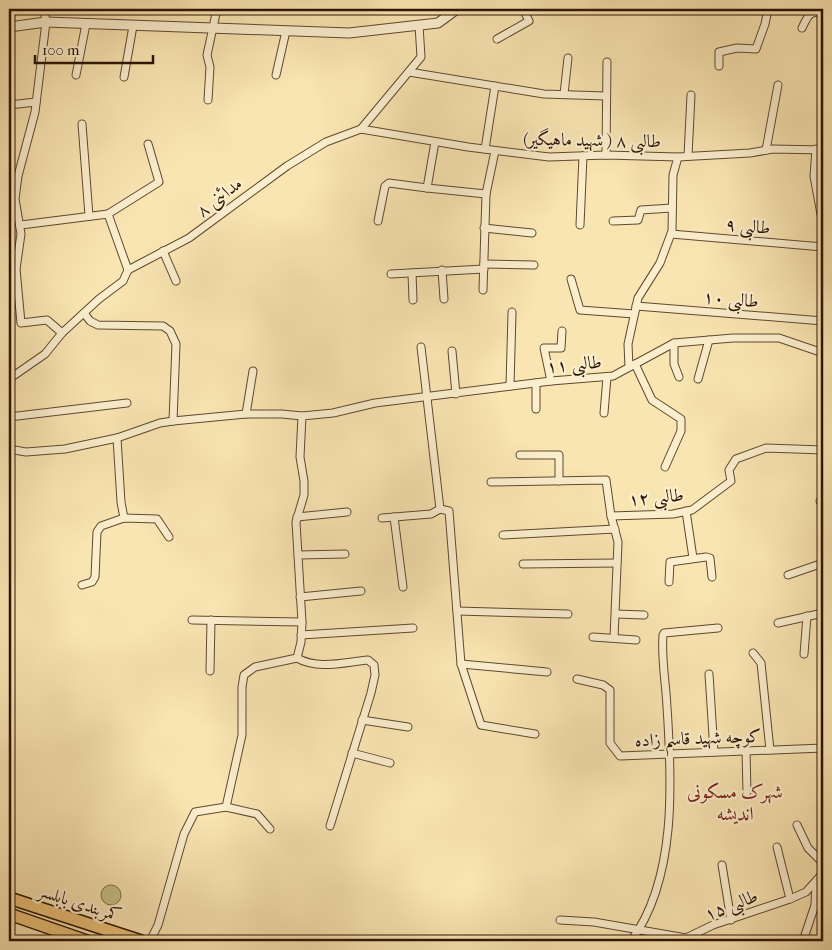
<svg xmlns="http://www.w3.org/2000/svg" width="832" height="950" font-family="'IM FELL French Canon',Amiri,serif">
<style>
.grass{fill:#c6c287;stroke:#796b45}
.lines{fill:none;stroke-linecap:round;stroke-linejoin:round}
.minor-casing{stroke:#5f482f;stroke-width:9}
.tertiary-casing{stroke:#5f482f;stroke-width:11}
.trunk-casing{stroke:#2c1403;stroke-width:14}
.minor{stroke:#fbeecd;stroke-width:7}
.tertiary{stroke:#fbeecd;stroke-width:9}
.trunk{stroke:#ecc279;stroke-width:11}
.labels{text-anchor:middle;stroke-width:4.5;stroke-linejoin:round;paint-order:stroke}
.street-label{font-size:18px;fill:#2c1403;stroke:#fbeecd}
.neighbourhood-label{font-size:19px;fill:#7a1f14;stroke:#fbeecd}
</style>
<rect width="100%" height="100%" fill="#f9e5b2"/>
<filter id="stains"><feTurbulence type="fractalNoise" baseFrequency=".004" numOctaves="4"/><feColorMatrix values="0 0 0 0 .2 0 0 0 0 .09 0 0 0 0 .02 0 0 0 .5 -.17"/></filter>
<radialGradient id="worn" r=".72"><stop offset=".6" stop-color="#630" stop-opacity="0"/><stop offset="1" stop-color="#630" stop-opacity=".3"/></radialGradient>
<!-- grass -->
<circle class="grass" cx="111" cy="895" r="10"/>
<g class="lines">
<!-- minor casing -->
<g class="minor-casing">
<g id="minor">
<polyline points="600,9 602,9"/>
<path d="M 802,28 C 808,16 809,10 823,13"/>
<polyline points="497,39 529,21 523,9"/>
<polyline points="719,66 719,52 737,48 756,49 765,24 768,9"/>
<polyline points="409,72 544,94 606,96"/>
<polyline points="76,75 86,24"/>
<polyline points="276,75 286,31"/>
<polyline points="124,77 133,26"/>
<polyline points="564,94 568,58"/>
<polyline points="208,100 210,67 207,55 217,9"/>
<polyline points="9,105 36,102"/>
<polyline points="82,124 89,216"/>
<polyline points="361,129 468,147 549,157 606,155 678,157 750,153 773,149 823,150"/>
<polyline points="435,142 427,188 486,194"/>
<polyline points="485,149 495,86"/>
<polyline points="816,149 814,176 823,225"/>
<polyline points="766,150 778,85"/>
<polyline points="606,155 607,62"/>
<polyline points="688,156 691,95"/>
<polyline points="108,214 159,182 148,144"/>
<polyline points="378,221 385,186 389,183 427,188"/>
<polyline points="613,221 638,220 641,210 672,208"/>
<polyline points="21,225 108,214 128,270"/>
<polyline points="580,225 583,156"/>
<polyline points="484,228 532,233"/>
<polyline points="671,234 823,247"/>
<polyline points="163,251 176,281"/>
<polyline points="484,264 534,265"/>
<polyline points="16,269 21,323 47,320 62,333"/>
<polyline points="442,270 444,299"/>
<polyline points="412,273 413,300"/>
<polyline points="391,274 484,269"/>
<polyline points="9,276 16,269 21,234 15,199 18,176 35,112 46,22 44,9"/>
<polyline points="571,279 580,310 634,314"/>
<polyline points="483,290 486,194 495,151"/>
<polyline points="636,306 823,321"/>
<polyline points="84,313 90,321 98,325 163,326 170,331 176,344 173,421"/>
<polyline points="674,343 674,364 679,377"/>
<polyline points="452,351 456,394"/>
<polyline points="635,364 652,400 681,419 681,431 665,467"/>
<polyline points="629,367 628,344 638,298 660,263 672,231 673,175 678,157"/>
<polyline points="9,379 45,354 62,333 99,299 123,281 128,270 189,238 287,166 326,142 361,129 421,57 419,25"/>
<polyline points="698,379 709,340"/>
<polyline points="551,381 544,348 561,348 562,331"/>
<polyline points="536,383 536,409"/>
<polyline points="510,386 512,312"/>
<polyline points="604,413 607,377"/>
<polyline points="246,414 253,371"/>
<path d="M 302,416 L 300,457 L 304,481 L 304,495 L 296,522 L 302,622 L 301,642 L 297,658 C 318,670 345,662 368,660 L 374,665 L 375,675 L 371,693 L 330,826"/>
<polyline points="9,417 127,403"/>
<polyline points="117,438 121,502 124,518"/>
<polyline points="9,449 26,452 65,449 117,438 160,423 173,421 246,414 282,414 302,416 333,413 375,403 551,381 613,376 674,343 733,338 779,338 823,353"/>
<polyline points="520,455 559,455 559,481"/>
<polyline points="491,482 606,480 611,516 618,542 614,638"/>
<polyline points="820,501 823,500"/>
<polyline points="440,509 449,511 461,664 481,725 535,734"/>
<polyline points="686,511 693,558"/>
<polyline points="611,516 673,514 692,510 731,481 729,470 736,459 766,448 823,450"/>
<polyline points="297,517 347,512"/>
<polyline points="394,517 403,587"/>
<polyline points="382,518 431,514 440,509 421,347"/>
<polyline points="503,535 615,529"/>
<polyline points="298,555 345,554"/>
<polyline points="523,564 617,563"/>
<polyline points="788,575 823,563"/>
<polyline points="669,582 670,562 706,557 710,558 712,577"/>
<polyline points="82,585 92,582 95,577 97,532 101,526 124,518 157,519 169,537"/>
<polyline points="300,597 361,591"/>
<polyline points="457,611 568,614"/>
<polyline points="616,614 644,615"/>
<polyline points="192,620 302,622"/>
<polyline points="778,623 823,613"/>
<polyline points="301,635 413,628"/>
<polyline points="593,637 636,640"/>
<polyline points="753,653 761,663 770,750"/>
<polyline points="804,654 807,616"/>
<polyline points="461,664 547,672"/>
<polyline points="210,671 211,620"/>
<polyline points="709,674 714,752"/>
<polyline points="577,679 603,685 610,690 610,743 620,756 823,748"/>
<polyline points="362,720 408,727"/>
<polyline points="746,751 747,792"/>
<polyline points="352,753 390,763"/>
<polyline points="226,807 257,814 270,829"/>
<polyline points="797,825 808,848 823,863"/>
<polyline points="777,847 790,899"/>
<polyline points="722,865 731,920"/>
<polyline points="560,920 594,922 686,938 713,925 790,899 806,892 823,873"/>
<polyline points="152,937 158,925 184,834 195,812 226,807 242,735 242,687 244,675 255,667 297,658"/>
<path d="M 631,941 C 677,879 672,781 667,707 C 666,684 661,658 663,635 L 664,633 L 718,628"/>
<polyline points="803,941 815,905 816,882"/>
</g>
</g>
<!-- tertiary casing -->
<g class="tertiary-casing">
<polyline id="tertiary" points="9,27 46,22 349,33 438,23 457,9"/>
</g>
<!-- trunk casing -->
<g class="trunk-casing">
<g id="trunk">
<polyline points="9,898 141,941"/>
<polyline points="9,914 87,941"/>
</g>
</g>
<!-- minor -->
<use href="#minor" class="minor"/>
<!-- tertiary -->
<use href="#tertiary" class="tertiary"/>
<!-- trunk -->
<use href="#trunk" class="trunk"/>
</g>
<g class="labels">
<!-- street labels -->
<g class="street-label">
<text transform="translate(592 140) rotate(1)" y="6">طالبی ۸ ( شهید ماهیگیر)</text>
<text transform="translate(219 197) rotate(-38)" y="6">مدائنی ۸</text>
<text transform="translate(748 226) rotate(5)" y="6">طالبی ۹</text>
<text transform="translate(731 299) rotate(5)" y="6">طالبی ۱۰</text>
<text transform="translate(574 364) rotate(-5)" y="6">طالبی ۱۱</text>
<text transform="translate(656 497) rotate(-5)" y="6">طالبی ۱۲</text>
<text transform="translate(698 738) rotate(-2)" y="6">کوچه شهید قاسم زاده</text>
<text transform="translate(80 903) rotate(18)" y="6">کمربندی بابلسر</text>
<text transform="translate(731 905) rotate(-21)" y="6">طالبی ۱۵</text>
</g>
<!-- neighbourhood labels -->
<g class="neighbourhood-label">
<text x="735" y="798">شهرک مسکونی<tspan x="735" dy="22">اندیشه</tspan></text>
</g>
</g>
<!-- margin -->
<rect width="832" height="950" fill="none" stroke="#f9e5b2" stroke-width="30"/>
<rect x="10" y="10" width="812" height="930" fill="none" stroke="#2c1403" stroke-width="2.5"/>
<rect x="15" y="15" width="802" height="920" fill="none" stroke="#2c1403"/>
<!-- scale -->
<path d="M35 55v8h118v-8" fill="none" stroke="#2c1403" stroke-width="2.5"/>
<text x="42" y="55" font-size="15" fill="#2c1403" stroke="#fbeecd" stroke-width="4" paint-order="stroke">100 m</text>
<rect width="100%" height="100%" filter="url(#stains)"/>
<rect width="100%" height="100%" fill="url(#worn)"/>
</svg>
